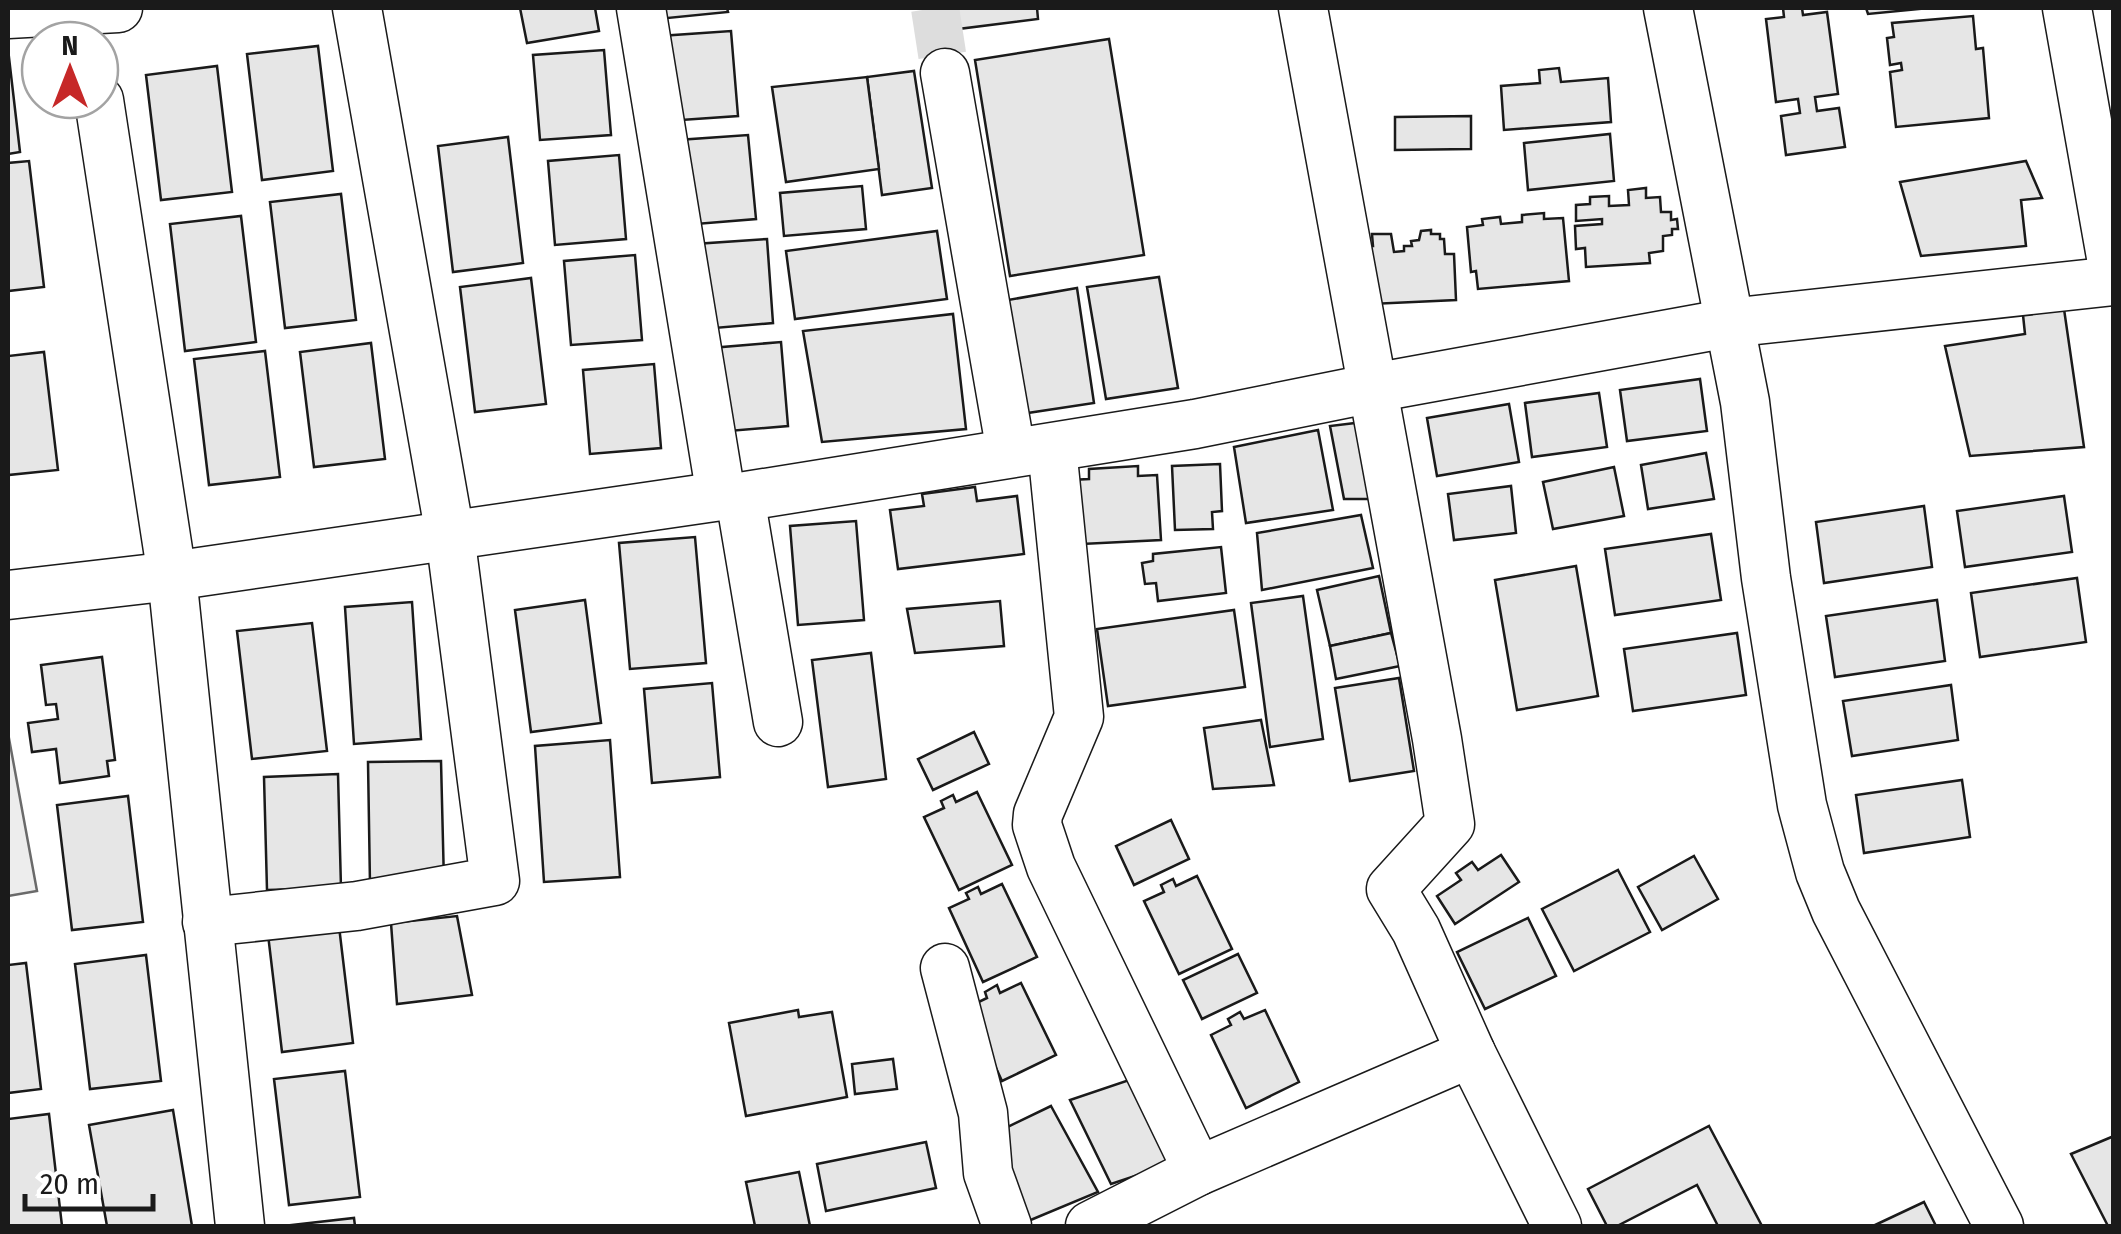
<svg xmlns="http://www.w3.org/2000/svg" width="2121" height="1234" font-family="'Fira Sans Condensed',sans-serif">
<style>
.green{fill:#ededed;stroke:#6a6a6a;stroke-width:2.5}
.building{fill:#e6e6e6;stroke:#1a1a1a;stroke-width:2.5}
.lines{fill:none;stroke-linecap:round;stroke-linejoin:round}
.minor-tunnel{stroke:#ddd;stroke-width:48;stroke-dasharray:48 24;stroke-linecap:butt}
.minor-casing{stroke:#1a1a1a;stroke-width:51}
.minor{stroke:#fff;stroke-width:48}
</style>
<rect width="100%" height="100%" fill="#fff"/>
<!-- green -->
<polygon class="green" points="8,733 37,891 8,896"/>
<!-- building -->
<g class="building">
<polygon points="520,8 595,8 599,31 527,43"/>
<polygon points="656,8 727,8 728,12 658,19"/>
<polygon points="955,8 1037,8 1038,19 958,29"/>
<polygon points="1783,8 1802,8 1803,15 1827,12 1838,94 1815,97 1817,111 1839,108 1845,147 1786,155 1781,116 1800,113 1798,99 1776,102 1766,19 1784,17"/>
<polygon points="1866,8 1929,8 1868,14"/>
<polygon points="1973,16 1976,49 1983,48 1989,118 1896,127 1890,72 1902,70 1901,63 1890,65 1887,38 1894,37 1892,23"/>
<polygon points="731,31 738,116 667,121 660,36"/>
<polygon points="1109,39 1144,255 1010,276 975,60"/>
<polygon points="318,46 333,171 262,180 247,54"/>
<polygon points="8,49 20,152 8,154"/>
<polygon points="604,50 611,135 540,140 533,55"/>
<polygon points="217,66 232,192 161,200 146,75"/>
<polygon points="1559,68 1561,82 1608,78 1611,122 1504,130 1501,86 1540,83 1539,70"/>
<polygon points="914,71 932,188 882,195 867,77"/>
<polygon points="867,77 879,169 786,182 772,87"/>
<polygon points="1471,116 1471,149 1395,150 1395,117"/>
<polygon points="1610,134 1614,181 1528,190 1524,143"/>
<polygon points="748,135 756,219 684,225 678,140"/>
<polygon points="508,137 523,263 453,272 438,146"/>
<polygon points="619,155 626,239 555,245 548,161"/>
<polygon points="29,161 44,287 8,291 8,163"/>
<polygon points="2026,161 2042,198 2021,200 2026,246 1921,256 1900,182"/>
<polygon points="862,186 866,229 784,236 780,193"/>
<polygon points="1646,188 1646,198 1660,197 1661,212 1671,212 1671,220 1677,219 1678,229 1672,229 1672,235 1663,236 1663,251 1649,253 1650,263 1586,267 1585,248 1576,249 1575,226 1602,224 1602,219 1576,221 1576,205 1590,204 1590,197 1609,196 1609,206 1629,205 1628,190"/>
<polygon points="341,194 356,320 285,328 270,202"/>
<polygon points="1544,213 1544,219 1563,218 1569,281 1478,289 1476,271 1471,272 1467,227 1483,225 1482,219 1500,217 1501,224 1522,222 1522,215"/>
<polygon points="241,216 256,342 185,351 170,224"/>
<polygon points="1431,230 1431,234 1440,234 1440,239 1444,239 1445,254 1454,254 1456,300 1371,304 1361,246 1373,246 1372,234 1391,234 1394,252 1404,251 1404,246 1412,246 1411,241 1419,240 1421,231"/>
<polygon points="937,231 947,299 795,319 786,251"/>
<polygon points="767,239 773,323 703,329 695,244"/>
<polygon points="635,255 642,340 571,345 564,261"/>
<polygon points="1159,277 1178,388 1106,399 1087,287"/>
<polygon points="531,278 546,404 475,412 460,287"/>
<polygon points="1077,288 1094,403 1021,414 1008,300"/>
<polygon points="2064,309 2084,447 1970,456 1945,346 2025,334 2023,315"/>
<polygon points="953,314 966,429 822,442 803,331"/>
<polygon points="781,342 788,426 717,432 711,348"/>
<polygon points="371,343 385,459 314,467 300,352"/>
<polygon points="265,351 280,477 209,485 194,359"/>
<polygon points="44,352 58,470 8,475 8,356"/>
<polygon points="654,364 661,448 590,454 583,370"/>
<polygon points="1700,379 1707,431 1627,441 1620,390"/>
<polygon points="1599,393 1607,447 1532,457 1525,403"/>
<polygon points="1509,404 1519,462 1437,476 1427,418"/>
<polygon points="1372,421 1384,499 1344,499 1330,426"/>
<polygon points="1318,430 1333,510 1246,523 1234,447"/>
<polygon points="1706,453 1714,499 1648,509 1641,465"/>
<polygon points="1220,464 1222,511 1212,512 1213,529 1175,530 1172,466"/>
<polygon points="1138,466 1138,476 1157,475 1161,540 1082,544 1071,480 1089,479 1089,469"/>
<polygon points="1614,467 1624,516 1553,529 1543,482"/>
<polygon points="1511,486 1516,533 1454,540 1448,494"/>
<polygon points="975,487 977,501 1017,496 1024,554 898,569 890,510 924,506 922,494"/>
<polygon points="2064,496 2072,552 1965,567 1957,511"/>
<polygon points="1924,506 1932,567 1824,583 1816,522"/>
<polygon points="1361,515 1373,568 1262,590 1257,533"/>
<polygon points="856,521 864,620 798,625 790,526"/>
<polygon points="1711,534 1721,600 1615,615 1605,549"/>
<polygon points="695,537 706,663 630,669 619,543"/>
<polygon points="1221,547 1226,593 1158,601 1156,583 1145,584 1142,563 1153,561 1153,554"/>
<polygon points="1576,566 1598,696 1517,710 1495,580"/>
<polygon points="1379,576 1391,633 1330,646 1317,590"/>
<polygon points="2077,578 2086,642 1980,657 1971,593"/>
<polygon points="1303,596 1323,739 1270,747 1251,603"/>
<polygon points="585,600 601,723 531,732 515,610"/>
<polygon points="1937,600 1945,661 1835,677 1826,616"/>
<polygon points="1000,601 1004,646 915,653 907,609"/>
<polygon points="412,602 421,739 354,744 345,607"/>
<polygon points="1234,610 1245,687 1108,706 1097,629"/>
<polygon points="312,623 327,751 252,759 237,631"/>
<polygon points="1391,633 1400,666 1336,679 1330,646"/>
<polygon points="1737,633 1746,695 1633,711 1624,649"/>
<polygon points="871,653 886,779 828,787 812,660"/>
<polygon points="102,657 115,760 107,761 109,776 60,783 56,749 32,752 28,723 58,719 56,704 46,705 41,665"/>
<polygon points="1399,678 1414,771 1350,781 1335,688"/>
<polygon points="712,683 720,777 652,783 644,689"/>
<polygon points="1951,685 1958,740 1852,756 1843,701"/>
<polygon points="1261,720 1274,785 1213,789 1204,728"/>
<polygon points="974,732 989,764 933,790 918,759"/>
<polygon points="610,740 620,877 544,882 535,746"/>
<polygon points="441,761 444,883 370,884 368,762"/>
<polygon points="338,774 341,888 267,890 264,777"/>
<polygon points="1962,780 1970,837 1864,853 1856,795"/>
<polygon points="977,792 1012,865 959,890 924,817 944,808 941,801 953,795 956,802"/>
<polygon points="128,796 143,922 72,930 57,805"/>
<polygon points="1171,820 1189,859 1134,885 1116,846"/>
<polygon points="1501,855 1519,882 1455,924 1437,896 1461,880 1456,873 1472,862 1478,870"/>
<polygon points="1694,856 1718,899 1662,930 1638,887"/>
<polygon points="1618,870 1650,932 1574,971 1542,909"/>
<polygon points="1197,876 1232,949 1179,974 1144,901 1164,892 1161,885 1173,879 1176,886"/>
<polygon points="1002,884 1037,957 983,982 949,908 969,899 966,893 978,887 981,894"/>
<polygon points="457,916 472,995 397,1004 391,923"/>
<polygon points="338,918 353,1043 282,1052 267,926"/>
<polygon points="1528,918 1556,976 1485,1009 1457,952"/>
<polygon points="1238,954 1257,993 1202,1019 1183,980"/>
<polygon points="146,955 161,1081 90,1089 75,964"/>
<polygon points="26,963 41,1089 8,1093 8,965"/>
<polygon points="1021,983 1056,1055 1002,1081 968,1007 987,998 985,992 997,985 1000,993"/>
<polygon points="798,1010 799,1017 832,1012 847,1097 746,1116 729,1023"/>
<polygon points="1265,1010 1299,1082 1246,1108 1211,1035 1231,1025 1228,1019 1240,1012 1244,1019"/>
<polygon points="893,1059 897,1089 855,1094 852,1064"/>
<polygon points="345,1071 360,1197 289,1205 274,1079"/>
<polygon points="1138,1077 1174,1163 1111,1184 1070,1100"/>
<polygon points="1051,1106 1098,1192 1021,1224 987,1137"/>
<polygon points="173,1110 192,1226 107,1226 89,1125"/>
<polygon points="49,1114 62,1226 8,1226 8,1119"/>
<polygon points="1709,1126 1762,1226 1718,1226 1697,1185 1617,1226 1607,1226 1588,1189"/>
<polygon points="2114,1136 2114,1226 2108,1226 2071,1154"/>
<polygon points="926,1142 936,1188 826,1211 817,1164"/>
<polygon points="799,1172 810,1226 755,1226 746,1182"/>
<polygon points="1924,1202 1936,1226 1873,1226"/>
<polygon points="354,1218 355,1226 283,1226"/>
</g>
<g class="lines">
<!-- minor-tunnel -->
<polyline class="minor-tunnel" points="935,8 945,73"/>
<!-- minor casing -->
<g class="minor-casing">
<g id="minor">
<polyline points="641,8 721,496"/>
<polyline points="1303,8 1437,739 1450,824 1391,889 1416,930 1471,1053 1557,1226"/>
<polyline points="1668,8 1745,402 1766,578 1802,805 1820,872 1836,911 1999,1226"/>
<polyline points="2067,8 2114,274"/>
<polyline points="8,14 118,8"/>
<polyline points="945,73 1011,452"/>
<polyline points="99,100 172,576 240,1226"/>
<polyline points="1052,448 1079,717 1038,814 1037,825 1051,867 1198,1171"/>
<polyline points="740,497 778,722"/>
<polyline points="8,595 172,576 721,496 740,497 1195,424 1373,388 1729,323 2114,281"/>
<polyline points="207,922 357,906 495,881 450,535 357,8"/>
<polyline points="945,968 983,1113 988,1173 1007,1226"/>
<polyline points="1090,1226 1198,1171 1471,1053"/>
</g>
</g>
<!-- minor -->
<use href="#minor" class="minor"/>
</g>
<!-- border -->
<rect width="2121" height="1234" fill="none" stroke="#1a1a1a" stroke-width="20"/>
<!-- north arrow -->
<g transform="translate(70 70)"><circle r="48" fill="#ffffff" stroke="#a3a3a3" stroke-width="2.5"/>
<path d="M0-8L18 38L0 25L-18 38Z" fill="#c62828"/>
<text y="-15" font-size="28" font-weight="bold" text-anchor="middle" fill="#1a1a1a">N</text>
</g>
<!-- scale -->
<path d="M25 1194v15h128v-15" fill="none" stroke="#1a1a1a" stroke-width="5"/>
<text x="40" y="1194" font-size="30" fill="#1a1a1a" stroke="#ffffff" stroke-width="8" paint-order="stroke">20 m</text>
</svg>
